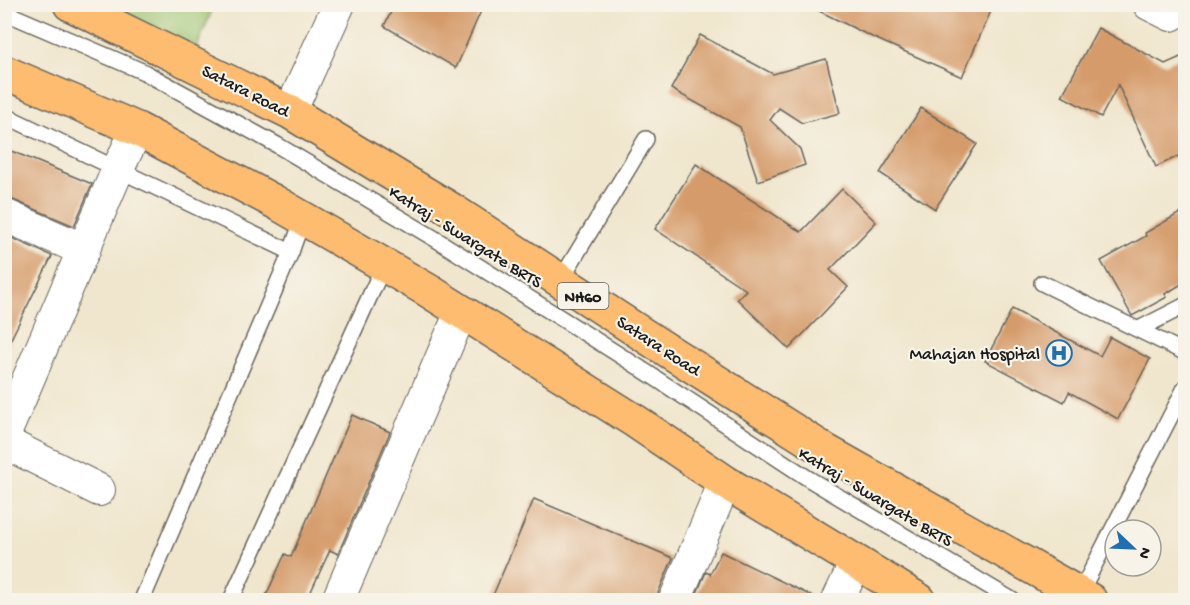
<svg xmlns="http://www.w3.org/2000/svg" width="1190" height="605" font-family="'Gochi Hand',sans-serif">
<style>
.green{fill:#9bc36f;stroke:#5c7046;stroke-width:1.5}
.building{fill:#d59b6a}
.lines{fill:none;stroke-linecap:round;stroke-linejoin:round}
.lane-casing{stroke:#66635a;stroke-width:18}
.street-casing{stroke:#66635a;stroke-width:34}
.highway-casing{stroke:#66635a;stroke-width:36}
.lane{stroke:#fff;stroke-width:15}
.street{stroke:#fff;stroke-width:32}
.highway{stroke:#fdbc70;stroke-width:33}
.labels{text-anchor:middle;stroke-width:4.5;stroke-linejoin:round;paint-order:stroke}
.shield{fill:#f7f3e8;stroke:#5e5c59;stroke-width:1.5}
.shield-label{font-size:16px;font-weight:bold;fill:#1c1c1c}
.street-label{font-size:18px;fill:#1c1c1c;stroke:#f7f3e8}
.poi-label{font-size:18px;fill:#1c1c1c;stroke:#f7f3e8;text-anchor:end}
</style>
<rect width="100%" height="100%" fill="#f7f3e8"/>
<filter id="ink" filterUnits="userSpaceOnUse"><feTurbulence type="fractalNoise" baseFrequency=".0167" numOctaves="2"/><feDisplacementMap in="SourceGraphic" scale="12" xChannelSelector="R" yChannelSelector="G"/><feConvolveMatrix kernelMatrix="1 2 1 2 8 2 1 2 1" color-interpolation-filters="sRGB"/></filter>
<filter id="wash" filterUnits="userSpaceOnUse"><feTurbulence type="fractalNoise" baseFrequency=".008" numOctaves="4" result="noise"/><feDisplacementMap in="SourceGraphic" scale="24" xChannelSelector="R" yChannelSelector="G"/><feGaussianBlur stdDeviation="1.35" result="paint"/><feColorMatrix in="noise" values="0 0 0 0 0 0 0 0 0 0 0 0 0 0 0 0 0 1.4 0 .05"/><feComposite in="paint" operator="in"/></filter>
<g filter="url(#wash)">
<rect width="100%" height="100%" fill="#f0e6cd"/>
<!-- green -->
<polygon class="green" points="70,5 214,5 191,62"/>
<g id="blocks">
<!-- building -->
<g class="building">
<polygon points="395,4 484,4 456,68 384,26"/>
<polygon points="805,4 994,4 962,77 872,37"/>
<polygon points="1098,28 1165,64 1185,55 1185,153 1156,167 1118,85 1101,117 1062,96"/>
<polygon points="700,35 773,74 826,59 840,113 802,123 779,108 770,120 800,149 805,165 758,181 740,127 671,89"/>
<polygon points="921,108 977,144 935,209 880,173"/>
<polygon points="4,148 92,184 74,226 4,196"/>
<polygon points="696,164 801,232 842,189 876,222 830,270 848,287 789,349 737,299 746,290 655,229"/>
<polygon points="1185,210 1185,282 1165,294 1167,297 1132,316 1101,261 1146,236 1145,233"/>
<polygon points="12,238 52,256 4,353 4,253"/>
<polygon points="1012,309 1100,356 1110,337 1150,359 1118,419 1069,392 1064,402 985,361"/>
<polygon points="352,415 390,432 338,554 330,550 307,600 264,600 285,554 291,557"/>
<polygon points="534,499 673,558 658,593 657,600 491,600"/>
<polygon points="721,552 820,600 694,600 706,572 710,574"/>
</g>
</g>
</g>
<g filter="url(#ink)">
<use href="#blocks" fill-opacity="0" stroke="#66635a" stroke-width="1.5"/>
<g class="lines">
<!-- lane casing -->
<g class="lane-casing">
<g id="lane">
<polyline points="4,12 144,72 277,145 437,240 640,368 809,479 1012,600"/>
<polyline points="4,115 291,252"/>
<polyline points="560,281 646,139"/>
<polyline points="1042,283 1186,353"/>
<polyline points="1139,329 1186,305"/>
<polyline points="1079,595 1186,386"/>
<polyline points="142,600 291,252 303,218"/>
<polyline points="231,600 384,265"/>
</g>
</g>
<!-- street casing -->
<g class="street-casing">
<g id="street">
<polyline points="1149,4 1171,15 1186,7"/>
<polyline points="290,112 339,4"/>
<polyline points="4,215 84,250"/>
<polyline points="4,436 118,169 137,129"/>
<polyline points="4,442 99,490"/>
<polyline points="338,600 461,312"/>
<polyline points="675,600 725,482"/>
<polyline points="838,600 856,562"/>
</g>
</g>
<!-- highway casing -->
<g class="highway-casing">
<g id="highway">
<polyline points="70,4 290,112 452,210 656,343 826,451 1090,600"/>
<polyline points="4,72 137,129 275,202 429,291 635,421 725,482 919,600"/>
</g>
</g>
<!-- lane -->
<use href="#lane" class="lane"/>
<!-- street -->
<use href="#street" class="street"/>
<!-- highway -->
<use href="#highway" class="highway"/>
</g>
</g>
<!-- icons -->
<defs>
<g id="hospital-ring" transform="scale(1.35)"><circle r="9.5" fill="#f7f3e8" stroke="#1f6fb2" stroke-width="1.5"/><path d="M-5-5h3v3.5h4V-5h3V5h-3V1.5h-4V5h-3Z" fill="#1f6fb2"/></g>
</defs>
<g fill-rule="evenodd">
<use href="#hospital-ring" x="1059" y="353"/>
</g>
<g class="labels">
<!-- shield labels -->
<rect class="shield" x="557.5" y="283" width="51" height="26" rx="4.5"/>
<g class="shield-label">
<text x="583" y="302">NH60</text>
</g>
<!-- street labels -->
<g class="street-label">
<text transform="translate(246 90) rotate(27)" y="6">Satara Road</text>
<text transform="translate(466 236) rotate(32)" y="6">Katraj - Swargate BRTS</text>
<text transform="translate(659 345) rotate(33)" y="6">Satara Road</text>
<text transform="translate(876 496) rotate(31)" y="6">Katraj - Swargate BRTS</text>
</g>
<!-- poi labels -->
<g class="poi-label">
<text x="1040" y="359">Mahajan Hospital</text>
</g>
</g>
<!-- margin -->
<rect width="1190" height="605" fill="none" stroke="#f7f3e8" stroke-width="24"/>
<!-- north arrow -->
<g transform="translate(1133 548) rotate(113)"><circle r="28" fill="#f7f3e8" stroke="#9f9d96" stroke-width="1.5"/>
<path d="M0-4.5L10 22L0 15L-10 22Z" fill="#1f6fb2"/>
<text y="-9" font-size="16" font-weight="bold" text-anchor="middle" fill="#1c1c1c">N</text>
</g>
</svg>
